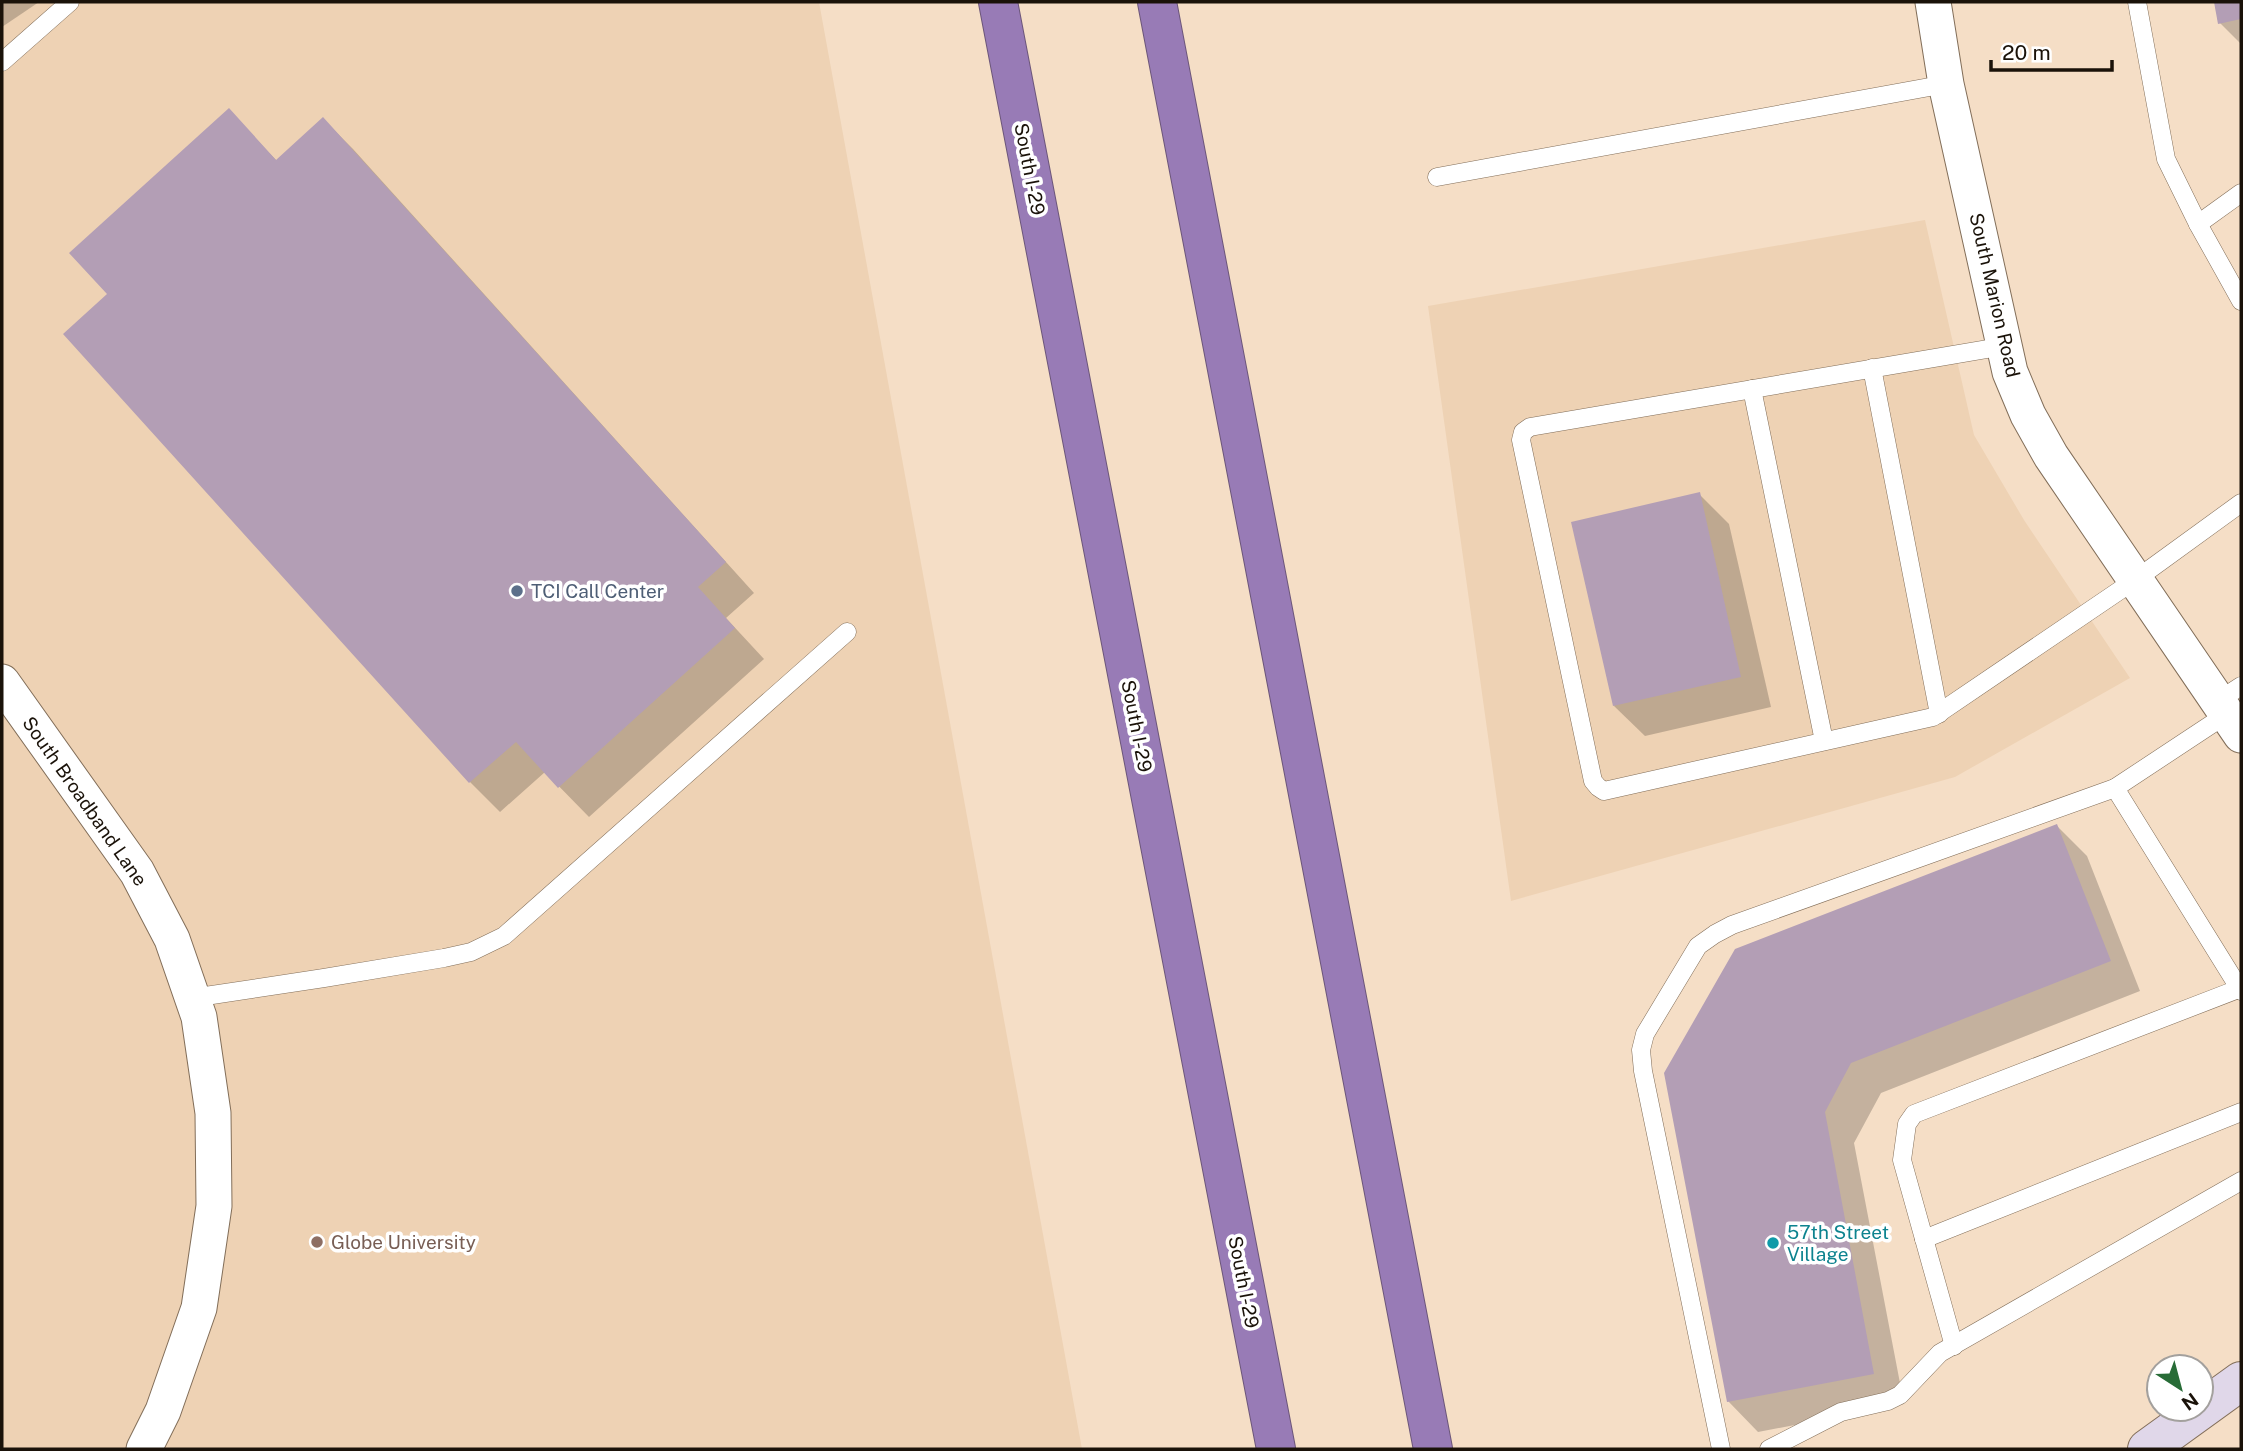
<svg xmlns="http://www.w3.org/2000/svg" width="2243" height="1451" font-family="'Public Sans',sans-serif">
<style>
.built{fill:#eed2b4}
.shadow{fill:#0003}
.building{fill:#b39eb5}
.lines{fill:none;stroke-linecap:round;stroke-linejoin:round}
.service-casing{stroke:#826e59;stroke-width:19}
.minor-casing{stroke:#826e59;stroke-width:37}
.secondary-casing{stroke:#826e59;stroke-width:40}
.motorway-casing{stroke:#6c5679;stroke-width:40}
.service{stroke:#fff;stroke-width:18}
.minor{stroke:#fff;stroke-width:35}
.secondary{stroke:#e0d7e9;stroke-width:38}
.motorway{stroke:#987bb6;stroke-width:38}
.service-dot{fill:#5c6f8a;stroke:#fff;stroke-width:2.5}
.education-dot{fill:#8d6e63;stroke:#fff;stroke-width:2.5}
.culture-dot{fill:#0f9aa8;stroke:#fff;stroke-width:2.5}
.labels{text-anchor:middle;stroke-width:7;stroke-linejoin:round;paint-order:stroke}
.street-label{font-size:19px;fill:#1a1209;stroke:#fff}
.service-label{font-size:19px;fill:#4e5e75;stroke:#fff;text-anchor:start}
.culture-label{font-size:19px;fill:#0d838f;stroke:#fff;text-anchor:start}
.education-label{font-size:19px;fill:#785e54;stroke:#fff;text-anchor:start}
</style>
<rect width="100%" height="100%" fill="#f5dec6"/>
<!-- built -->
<g class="built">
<polygon points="2,2 819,2 1082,1449 2,1449"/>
<polygon points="1925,220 1974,435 2024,520 2130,678 1955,777 1511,901 1428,306"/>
</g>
<!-- shadow -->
<g class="shadow">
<polygon points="2,2 39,2 2,27"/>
<polygon points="2216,2 2241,2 2241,44 2220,23"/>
<polygon points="229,111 277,161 323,119 353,149 754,593 726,618 764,659 589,817 545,772 500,812 470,782 66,334 109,294"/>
<polygon points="1699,494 1729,524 1771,707 1645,736 1614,706"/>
<polygon points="2057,826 2087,856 2140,991 1881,1093 1854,1143 1904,1404 1758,1432 1728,1401 1736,950"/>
</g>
<!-- building -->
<g class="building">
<polygon points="2214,2 2241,2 2241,19 2218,24"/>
<polygon points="229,108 276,160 323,117 726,562 698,587 735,628 558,788 516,742 469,783 63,334 107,294 69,253"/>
<polygon points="1700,492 1741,677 1613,706 1571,522"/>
<polygon points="2057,824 2111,961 1851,1063 1825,1112 1874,1374 1727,1402 1664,1073 1735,949"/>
</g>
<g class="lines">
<!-- service casing -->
<g class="service-casing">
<g id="service">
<polyline points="2137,2 2166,159 2198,224 2241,301"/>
<polyline points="2,62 70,2"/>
<polyline points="1437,177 1946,84"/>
<polyline points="2198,224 2241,193"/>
<polyline points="2005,346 1530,427 1523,432 1521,440 1593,781 1598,787 1604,791 1933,717 2135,580 2241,503"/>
<polyline points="1872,368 1939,714"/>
<polyline points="1752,389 1824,741"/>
<polyline points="2218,701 2241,686"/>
<polyline points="2115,788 2241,991"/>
<polyline points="192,998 324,978 444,958 471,952 504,936 847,632"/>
<polyline points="1924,1239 2241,1112"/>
<polyline points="1954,1346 1902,1160 1907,1124 1914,1114 2241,988"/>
<polyline points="1721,1449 1643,1071 1641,1050 1645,1034 1698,946 1715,934 1732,925 2115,788 2227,714"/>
<polyline points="1769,1449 1841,1412 1888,1401 1900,1395 1940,1353 2241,1181"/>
</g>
</g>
<!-- minor casing -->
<g class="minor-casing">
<g id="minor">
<polyline points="1933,2 1946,84 2010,372 2028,415 2051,456 2241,735"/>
<polyline points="2,682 137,872 172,939 199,1017 213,1113 214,1206 199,1308 163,1411 144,1449"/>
</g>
</g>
<!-- secondary casing -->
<g class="secondary-casing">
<polyline id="secondary" points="2147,1449 2241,1381"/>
</g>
<!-- motorway casing -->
<g class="motorway-casing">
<g id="motorway">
<polyline points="998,2 1276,1449"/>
<polyline points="1157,2 1433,1449"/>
</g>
</g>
<!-- service -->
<use href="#service" class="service"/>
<!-- minor -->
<use href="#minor" class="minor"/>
<!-- secondary -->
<use href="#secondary" class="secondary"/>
<!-- motorway -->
<use href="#motorway" class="motorway"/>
</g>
<!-- markers -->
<circle class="service-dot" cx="517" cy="591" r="7"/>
<circle class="education-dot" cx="317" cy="1242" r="7"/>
<circle class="culture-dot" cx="1773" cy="1243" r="7"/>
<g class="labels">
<!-- street labels -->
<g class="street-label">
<text transform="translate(1030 169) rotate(79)" y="7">South I-29</text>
<text transform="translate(1995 295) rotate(77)" y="7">South Marion Road</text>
<text transform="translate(1137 726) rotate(79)" y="7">South I-29</text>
<text transform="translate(85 801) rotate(55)" y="7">South Broadband Lane</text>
<text transform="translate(1244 1282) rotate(79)" y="7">South I-29</text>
</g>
<!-- service labels -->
<g class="service-label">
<text x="531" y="598">TCI Call Center</text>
</g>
<!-- culture labels -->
<g class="culture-label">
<text x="1787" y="1239">57th Street<tspan x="1787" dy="22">Village</tspan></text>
</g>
<!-- education labels -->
<g class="education-label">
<text x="331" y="1249">Globe University</text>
</g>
</g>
<!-- border -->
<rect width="2243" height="1451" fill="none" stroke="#1a1209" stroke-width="7"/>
<!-- north arrow -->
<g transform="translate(2180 1388) rotate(144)"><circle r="33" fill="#ffffff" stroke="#a3a09d" stroke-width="2"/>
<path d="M0-5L12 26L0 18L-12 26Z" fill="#286c37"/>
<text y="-10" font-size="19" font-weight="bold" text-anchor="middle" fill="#1a1209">N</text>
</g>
<!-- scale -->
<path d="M1991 60v10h121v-10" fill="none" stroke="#1a1209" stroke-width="3.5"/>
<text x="2002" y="60" font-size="21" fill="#1a1209" stroke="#ffffff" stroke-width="5" paint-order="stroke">20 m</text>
</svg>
